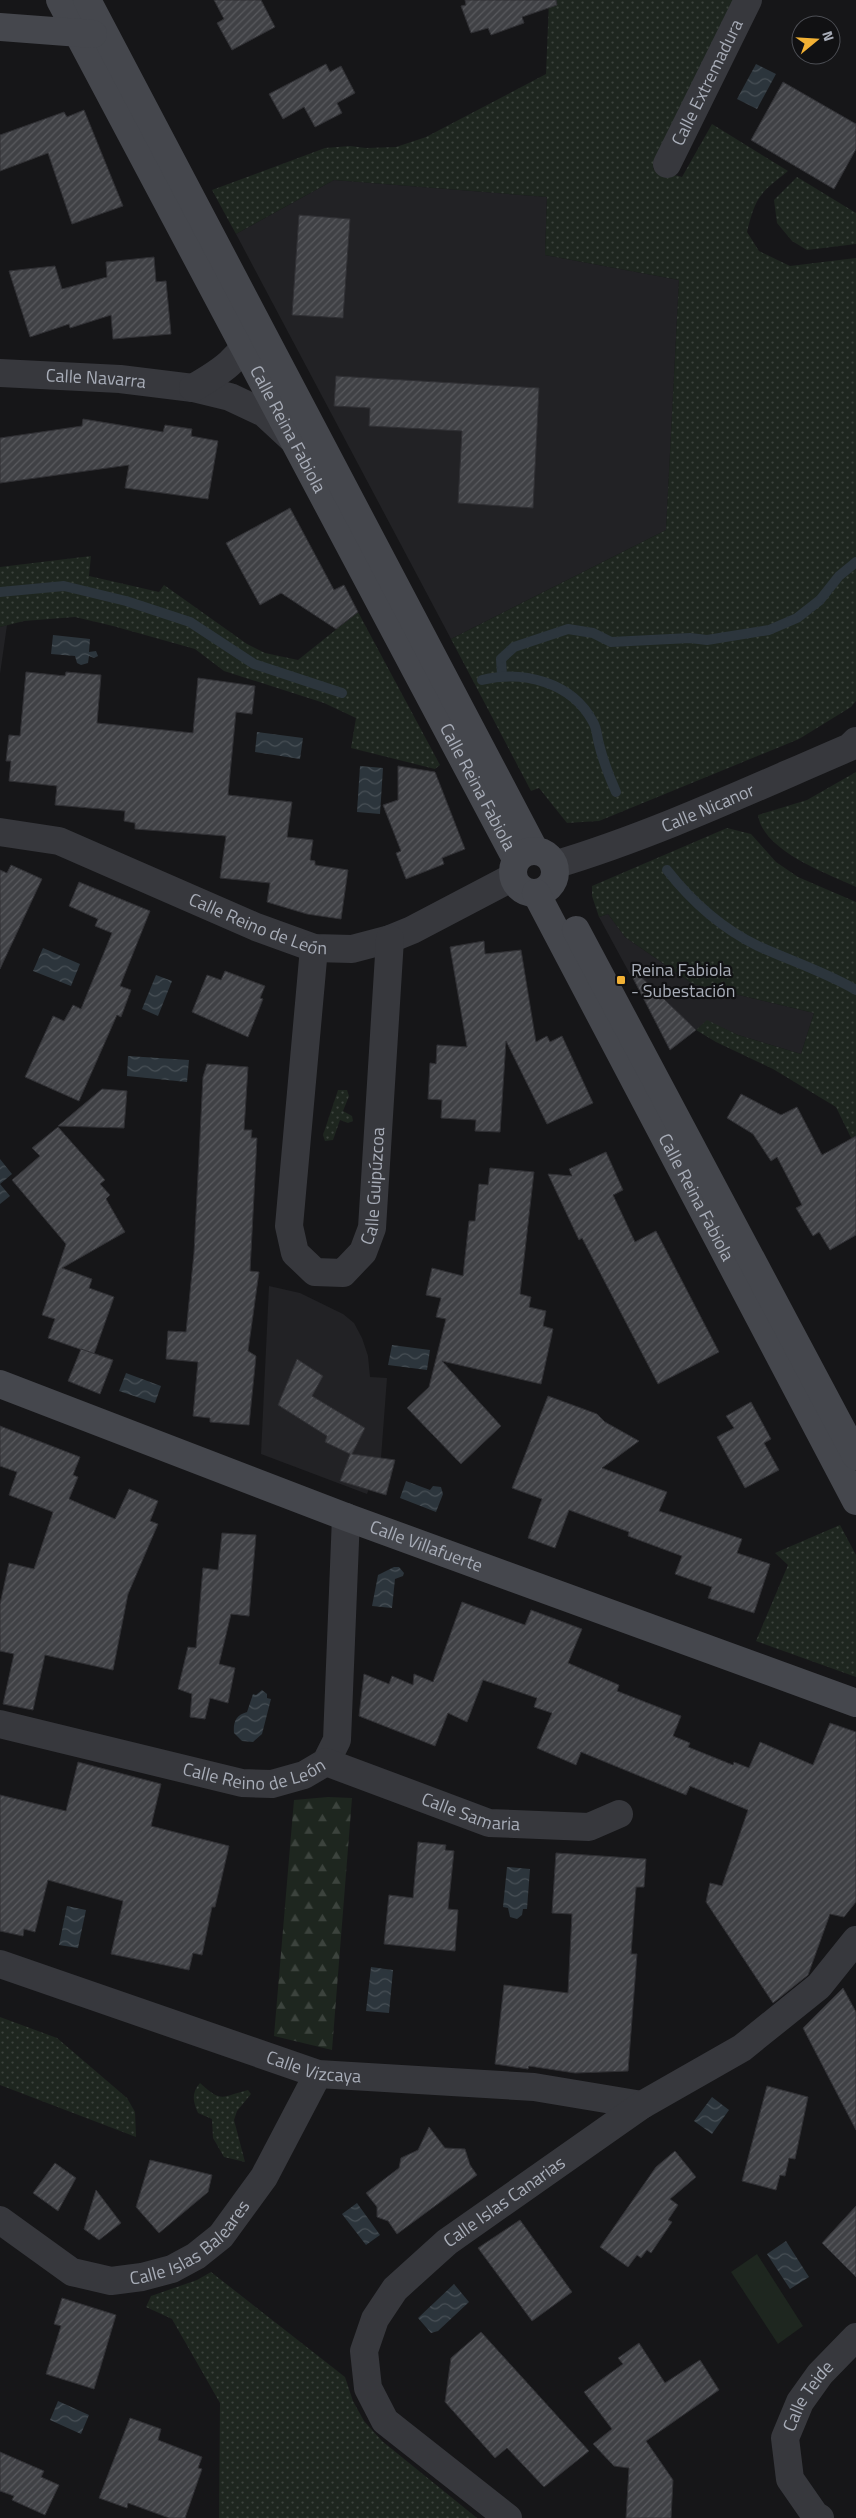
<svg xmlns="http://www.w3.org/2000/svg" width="856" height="2518" font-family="'Titillium Web',sans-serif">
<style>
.built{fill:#222225}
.grass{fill:url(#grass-dots)}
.forest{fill:url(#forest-firs)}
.pitch{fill:#1e261f}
.water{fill:url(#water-waves)}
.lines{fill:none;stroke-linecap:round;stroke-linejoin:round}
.stream{stroke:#2c353c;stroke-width:10}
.building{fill:url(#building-hatch);stroke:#303034}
.street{stroke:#37383d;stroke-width:28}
.secondary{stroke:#45474d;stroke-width:28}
.poi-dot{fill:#f2b134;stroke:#111113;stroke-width:2}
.labels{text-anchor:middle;stroke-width:4.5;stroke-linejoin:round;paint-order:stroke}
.street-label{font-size:18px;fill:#a8adb8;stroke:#111113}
.poi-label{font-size:18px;fill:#a8adb8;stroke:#111113;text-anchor:start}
</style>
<defs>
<pattern id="grass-dots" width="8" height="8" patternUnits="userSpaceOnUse" patternTransform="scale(1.25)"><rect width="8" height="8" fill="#1e261f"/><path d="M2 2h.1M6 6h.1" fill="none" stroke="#3c433d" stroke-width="1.8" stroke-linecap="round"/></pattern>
<pattern id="forest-firs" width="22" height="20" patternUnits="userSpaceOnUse" patternTransform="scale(1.25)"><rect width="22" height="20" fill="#1e261f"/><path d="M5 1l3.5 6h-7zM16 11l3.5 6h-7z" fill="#3c433d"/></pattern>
<pattern id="water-waves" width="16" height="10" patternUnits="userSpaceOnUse" patternTransform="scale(1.25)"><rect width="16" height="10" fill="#2c353c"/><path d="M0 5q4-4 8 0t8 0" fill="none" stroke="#485056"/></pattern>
<pattern id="building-hatch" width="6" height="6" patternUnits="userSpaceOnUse" patternTransform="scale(1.25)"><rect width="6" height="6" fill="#404145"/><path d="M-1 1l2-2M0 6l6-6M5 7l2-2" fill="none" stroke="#595a5e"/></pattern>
</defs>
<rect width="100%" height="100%" fill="#161618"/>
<!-- built -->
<g class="built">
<polygon points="334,180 547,197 545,255 679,280 666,530 451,639 236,234"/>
<polygon points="7,625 0,674 0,627"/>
<polygon points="608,914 625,937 693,984 814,1013 801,1054 738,1035 707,1021 696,1030 667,1003 650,1011 599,917"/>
<polygon points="269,1286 300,1293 343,1314 354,1323 362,1338 368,1356 370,1377 387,1378 381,1458 378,1471 376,1470 367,1494 261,1454"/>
</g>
<!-- grass -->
<g class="grass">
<path d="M 549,0 L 736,0 L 653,169 L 682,177 L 712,124 L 788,171 C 759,194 756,196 747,232 L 759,251 L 790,266 L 856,258 L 856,701 L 851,707 L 799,739 L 599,821 L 567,823 L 539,788 L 531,791 L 451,639 L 666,530 L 679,280 L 545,255 L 547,197 L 334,180 L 236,234 L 212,190 L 325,148 L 350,146 L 366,148 L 396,147 L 426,137 L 546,74 Z"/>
<polygon points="797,177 856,213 856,244 807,250 792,241 777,223 774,200"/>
<polygon points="91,556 89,576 159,592 164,585 247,644 265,653 298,660 358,612 440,765 435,769 351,748 356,718 324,703 224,671 195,649 113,626 75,617 24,621 0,627 0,567"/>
<path d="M 856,772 L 856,887 C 826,873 763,851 758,815 L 807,800 Z"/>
<polygon points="727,828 751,834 776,862 798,877 856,902 856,1148 836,1107 773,1069 716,1042 696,1030 707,1020 738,1035 801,1054 814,1013 693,984 625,937 608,914 599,917 592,896 592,886"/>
<polygon points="338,1090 347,1090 349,1096 343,1111 352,1116 353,1121 348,1123 340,1120 333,1140 325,1141 323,1135"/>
<polygon points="840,1525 856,1555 856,1677 756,1641 788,1565 775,1553"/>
<polygon points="0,2017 57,2038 127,2098 135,2112 136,2137 0,2085"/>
<path d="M 200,2083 C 222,2103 221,2097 248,2090 L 251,2094 L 237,2111 L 234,2120 L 245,2162 L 224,2157 L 213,2138 L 212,2119 L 198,2113 C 193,2102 191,2093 200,2083 Z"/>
<polygon points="211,2272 345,2377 353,2401 364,2421 382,2441 477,2518 219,2518 220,2403 172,2319 146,2307 151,2296 197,2280"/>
</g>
<!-- forest -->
<polygon class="forest" points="328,1797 352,1798 332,2050 274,2036 294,1800"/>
<!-- pitch -->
<polygon class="pitch" points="757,2254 803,2326 778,2344 731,2272"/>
<!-- water -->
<g class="water">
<polygon points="756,64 776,74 757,109 737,99"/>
<polygon points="53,635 90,639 89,652 96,651 98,656 94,658 89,656 88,663 81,665 77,663 75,656 51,654"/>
<polygon points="257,732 303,738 300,759 255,752"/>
<polygon points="360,766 383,768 380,814 357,812"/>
<polygon points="43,948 80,964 71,986 33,971"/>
<polygon points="156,975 172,981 158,1016 142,1009"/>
<polygon points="128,1056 189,1060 187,1082 127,1076"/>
<polygon points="0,1159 12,1174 0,1184 10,1196 0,1204"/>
<polygon points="392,1345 430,1350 427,1370 388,1365"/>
<polygon points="126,1373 161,1386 155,1403 119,1391"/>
<polygon points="406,1481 430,1490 433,1486 441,1487 443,1494 436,1512 400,1498"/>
<polygon points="394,1567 399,1567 404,1573 403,1576 395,1579 392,1608 372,1606 378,1575"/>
<path d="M 262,1690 L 267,1694 L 267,1698 L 271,1699 L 262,1734 L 253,1742 L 242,1741 L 234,1733 C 233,1722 236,1715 247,1712 L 253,1694 L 256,1695 Z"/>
<polygon points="507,1867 530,1869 527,1909 523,1909 522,1915 517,1919 510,1917 508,1908 503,1907"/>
<polygon points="67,1906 86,1910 78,1948 59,1945"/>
<polygon points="371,1967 393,1970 389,2013 366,2011"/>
<polygon points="712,2097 729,2110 712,2134 694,2121"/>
<polygon points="357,2203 380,2235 366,2245 342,2214"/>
<polygon points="786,2241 809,2277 790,2289 767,2254"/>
<polygon points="454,2284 469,2302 438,2331 431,2333 418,2318"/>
<polygon points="58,2401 89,2415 81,2434 50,2420"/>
</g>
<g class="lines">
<!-- stream -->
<g class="stream">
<polyline points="0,592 64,586 126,601 190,622 254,664 342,693"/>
<polyline points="502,675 501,659 514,647 568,629 593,633 611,642 690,638 707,640 769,630 797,618 820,600 839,576 856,562"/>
<path d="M 482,680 C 523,670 572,682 593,722 C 597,728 597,737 599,744 C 603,761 609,776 616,792"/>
<path d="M 667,870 C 692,902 721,928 758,946 C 791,961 825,972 856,990"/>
</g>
</g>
<!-- building -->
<g class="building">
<polygon points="214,0 261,0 275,27 232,50 217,23 224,19"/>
<polygon points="465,0 556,0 557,5 522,17 524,23 491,35 488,28 471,33 461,6 466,5"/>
<polygon points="326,64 330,72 341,66 355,93 337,103 342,113 315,127 304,107 283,119 269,94"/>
<polygon points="783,82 856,124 856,149 834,189 751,140"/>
<polygon points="84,110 123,206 72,224 48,153 0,171 0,135 64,112 67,117"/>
<polygon points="299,215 350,219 343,318 292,315"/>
<polygon points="154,257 156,282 166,281 171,334 113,339 111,315 70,328 69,324 30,337 9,271 55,266 62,289 107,277 106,262"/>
<polygon points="336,376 539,388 533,508 458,503 462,431 369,426 370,408 334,406"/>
<polygon points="83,419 163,432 165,425 192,429 191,436 218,441 208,499 125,488 129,465 0,483 0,438 82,426"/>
<polygon points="290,508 334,590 344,585 358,612 336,629 281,593 260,605 226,543"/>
<polygon points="26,672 65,676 66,672 101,675 97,723 193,733 198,678 255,686 252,714 236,712 228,795 292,802 287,837 313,840 310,860 315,861 315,865 348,870 341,919 307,914 267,902 270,883 220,878 226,836 135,829 135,823 124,821 125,811 55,805 57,786 9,781 11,761 6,761 9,735 20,736"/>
<polygon points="398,766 435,772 465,849 442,858 444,864 406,879 396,853 401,851 383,805 398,800"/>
<polygon points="11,865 42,879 0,969 0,870 7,873"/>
<polygon points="79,882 150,911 120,986 131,990 121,1017 117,1015 79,1101 25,1077 53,1016 64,1021 73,1005 81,1009 112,933 95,926 98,919 69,906"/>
<polygon points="484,941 485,954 521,950 536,1042 547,1036 550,1042 562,1036 593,1103 547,1124 506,1041 500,1132 475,1131 476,1120 441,1118 442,1100 428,1099 430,1063 436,1064 437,1045 467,1047 450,947"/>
<polygon points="634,970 696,1030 670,1050 630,972"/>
<polygon points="225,971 265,986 260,998 263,999 248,1037 192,1012 207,975 221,980"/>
<polygon points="207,1064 248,1067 244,1130 252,1130 251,1138 257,1138 250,1271 259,1272 248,1351 256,1356 249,1425 210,1422 210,1418 193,1416 198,1362 166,1359 168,1331 186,1332 194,1253 203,1077"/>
<polygon points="102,1089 127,1091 124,1128 58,1126"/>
<polygon points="741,1094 781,1115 797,1107 822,1155 856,1136 856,1235 830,1250 819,1232 813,1236 796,1208 802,1205 777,1157 771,1161 753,1134 727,1118"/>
<polygon points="58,1127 105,1180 100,1184 110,1195 106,1199 125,1232 62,1268 92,1279 89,1288 114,1297 94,1354 48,1338 55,1319 42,1315 66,1244 12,1180 40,1156 32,1148"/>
<polygon points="606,1152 623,1190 613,1195 635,1242 656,1231 719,1352 658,1384 582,1238 579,1240 548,1174 572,1176 569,1169"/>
<polygon points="490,1168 534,1172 520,1294 531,1297 529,1307 546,1311 543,1326 553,1329 541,1384 442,1361 501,1426 461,1464 407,1408 429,1387 446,1319 436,1317 441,1298 426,1295 432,1268 463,1276 469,1221 475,1221 479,1184 488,1185"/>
<polygon points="81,1349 113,1360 100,1394 68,1381"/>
<polygon points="297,1359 323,1376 312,1396 365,1428 352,1454 395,1460 386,1495 340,1481 350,1454 325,1442 327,1436 278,1405"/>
<polygon points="548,1396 597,1414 605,1422 639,1441 602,1468 667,1492 659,1511 742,1539 737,1553 770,1564 754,1613 708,1598 712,1587 675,1574 682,1556 628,1536 629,1532 569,1510 555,1548 528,1538 542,1499 512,1488"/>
<polygon points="751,1402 771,1439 764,1443 779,1470 745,1488 717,1437 734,1428 726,1416"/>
<polygon points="0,1426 80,1457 73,1475 78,1477 69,1499 115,1519 129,1489 158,1501 150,1521 158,1524 128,1594 113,1670 45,1655 33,1710 3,1704 14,1654 0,1651 0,1604 9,1563 34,1569 53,1512 9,1495 17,1472 0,1466"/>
<polygon points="222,1533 256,1535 249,1616 231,1614 219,1664 235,1668 228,1703 210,1698 205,1719 190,1717 192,1694 178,1689 188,1647 196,1648 203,1568 218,1570"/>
<polygon points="462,1602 525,1625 531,1610 582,1629 568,1663 619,1685 617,1691 681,1716 673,1736 690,1743 688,1747 733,1765 734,1762 749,1768 760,1742 813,1765 830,1723 856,1732 856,1902 844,1917 830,1914 808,1975 773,2003 706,1902 710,1883 722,1886 748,1810 690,1786 686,1795 581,1752 576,1765 537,1748 552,1713 534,1707 537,1698 483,1680 467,1722 448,1713 435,1746 359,1716 364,1674 389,1684 392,1676 413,1685 414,1674 433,1682"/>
<polygon points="78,1762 161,1784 151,1826 229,1846 215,1907 212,1907 202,1955 193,1953 189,1970 111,1954 123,1901 48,1880 35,1932 24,1929 23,1936 0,1931 0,1795 66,1811"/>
<polygon points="418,1842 446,1845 445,1850 454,1851 448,1909 458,1910 455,1951 384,1944 389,1895 413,1898"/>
<polygon points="556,1853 646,1859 644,1887 636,1887 631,1954 637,1954 628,2071 575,2073 529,2066 528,2069 495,2064 504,1985 568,1993 572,1914 552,1913"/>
<polygon points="843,1988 856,2012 856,2130 803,2028"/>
<polygon points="767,2086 808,2097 795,2159 789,2158 785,2176 780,2175 776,2190 742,2181"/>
<polygon points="429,2127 445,2148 465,2149 470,2165 477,2175 397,2234 388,2221 377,2217 377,2207 366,2193 399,2168 401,2158 418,2150"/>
<polygon points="675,2151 696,2177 670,2199 678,2205 668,2220 672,2222 651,2253 647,2250 641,2258 637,2255 628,2267 600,2247 656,2167"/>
<polygon points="150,2160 212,2175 208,2192 159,2233 136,2207"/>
<polygon points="55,2163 76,2178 58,2211 33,2193"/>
<polygon points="96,2190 121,2223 99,2240 84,2229"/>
<polygon points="856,2206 856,2277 822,2243"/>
<polygon points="520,2220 572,2292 532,2321 478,2248"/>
<polygon points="62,2298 116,2315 94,2389 46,2374 61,2326 54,2324"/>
<polygon points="481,2332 589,2451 544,2487 507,2448 495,2458 445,2402 451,2358"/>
<polygon points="639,2343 665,2383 700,2360 719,2390 646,2441 673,2480 671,2518 626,2518 629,2468 614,2466 593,2444 612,2429 584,2392 623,2364 618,2358"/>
<polygon points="130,2418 161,2429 158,2440 202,2457 198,2468 202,2469 185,2518 169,2518 128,2503 127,2508 99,2498"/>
<polygon points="0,2452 44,2471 41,2477 59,2485 45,2515 12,2500 14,2496 0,2491"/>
</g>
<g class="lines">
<!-- street -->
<g class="street">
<path id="s1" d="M 667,164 L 748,0"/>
<path id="s2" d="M 0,373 L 120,379 L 193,388 L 230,397 L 264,413 L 291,438"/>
<path d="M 193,388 C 219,373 244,358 253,327"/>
<path id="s3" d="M 0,832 L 59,841 L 256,927 L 314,948 L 352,949 L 390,939 L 412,930 L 513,877"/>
<path id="s4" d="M 554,865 C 655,835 754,788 850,747 L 856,741"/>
<path id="s5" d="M 314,948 L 289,1226 L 295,1253 L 315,1272 L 343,1273 L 363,1252 L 372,1228 L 390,939"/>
<path id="s6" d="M 0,1724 L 242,1783 L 272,1784 L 304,1775 L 326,1762 L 337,1740 L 346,1517"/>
<path id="s7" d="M 326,1762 L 489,1823 L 589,1827 L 619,1814"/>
<path id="s8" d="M 0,1964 L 318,2074 L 534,2087 L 642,2105"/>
<path id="s9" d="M 0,2220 L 72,2272 L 111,2281 L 142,2277 L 172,2269 L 196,2256 L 221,2236 L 264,2177 L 318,2074"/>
<path id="s10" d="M 508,2518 L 385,2421 L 368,2388 L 364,2351 L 375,2319 L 395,2289 L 447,2242 L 642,2105 L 742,2048 L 819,1986 L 856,1940"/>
<path id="s11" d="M 820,2518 L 815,2515 L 790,2479 L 785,2438 L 800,2402 L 820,2374 L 856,2337"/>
</g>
<!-- secondary -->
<g class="secondary">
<path id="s12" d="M 60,0 L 516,859"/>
<polyline points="87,0 534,849"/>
<polyline points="0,27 93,34"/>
<circle cx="534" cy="872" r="21"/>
<path id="s13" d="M 536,893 L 856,1501"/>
<polyline points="576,930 856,1456"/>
<path id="s14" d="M 0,1384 L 346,1517 L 856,1703"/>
</g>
</g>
<!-- markers -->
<rect class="poi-dot" x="616" y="975" width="10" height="10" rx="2.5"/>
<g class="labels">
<!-- street labels -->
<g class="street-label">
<text dy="6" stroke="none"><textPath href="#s1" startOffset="91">Calle Extremadura</textPath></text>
<text dy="6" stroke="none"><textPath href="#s2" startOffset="96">Calle Navarra</textPath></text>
<text dy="6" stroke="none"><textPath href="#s12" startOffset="486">Calle Reina Fabiola</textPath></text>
<text dy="6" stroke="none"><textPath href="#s12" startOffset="891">Calle Reina Fabiola</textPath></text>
<text dy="6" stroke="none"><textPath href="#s4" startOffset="164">Calle Nicanor</textPath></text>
<text dy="6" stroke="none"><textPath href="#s3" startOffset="276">Calle Reino de León</textPath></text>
<text dy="6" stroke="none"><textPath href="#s5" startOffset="459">Calle Guipúzcoa</textPath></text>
<text dy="6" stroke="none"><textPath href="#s13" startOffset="344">Calle Reina Fabiola</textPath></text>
<text dy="6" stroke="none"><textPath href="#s14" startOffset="456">Calle Villafuerte</textPath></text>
<text dy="6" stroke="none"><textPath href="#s6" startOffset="262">Calle Reino de León</textPath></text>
<text dy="6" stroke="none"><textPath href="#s7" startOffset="154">Calle Samaria</textPath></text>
<text dy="6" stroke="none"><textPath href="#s8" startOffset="331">Calle Vizcaya</textPath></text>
<text dy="6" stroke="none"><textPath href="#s10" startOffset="441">Calle Islas Canarias</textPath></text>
<text dy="6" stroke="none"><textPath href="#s9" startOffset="220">Calle Islas Baleares</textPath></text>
<text dy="6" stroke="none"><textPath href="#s11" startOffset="139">Calle Teide</textPath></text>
</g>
<!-- poi labels -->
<g class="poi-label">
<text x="631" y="976">Reina Fabiola<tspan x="631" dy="21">- Subestación</tspan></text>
</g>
</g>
<!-- north arrow -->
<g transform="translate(816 40) rotate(72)"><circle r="24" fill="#111113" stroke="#4d4f55"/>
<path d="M0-4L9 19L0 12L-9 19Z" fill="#f2b134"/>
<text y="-8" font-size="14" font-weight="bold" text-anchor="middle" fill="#a8adb8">N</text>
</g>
</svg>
